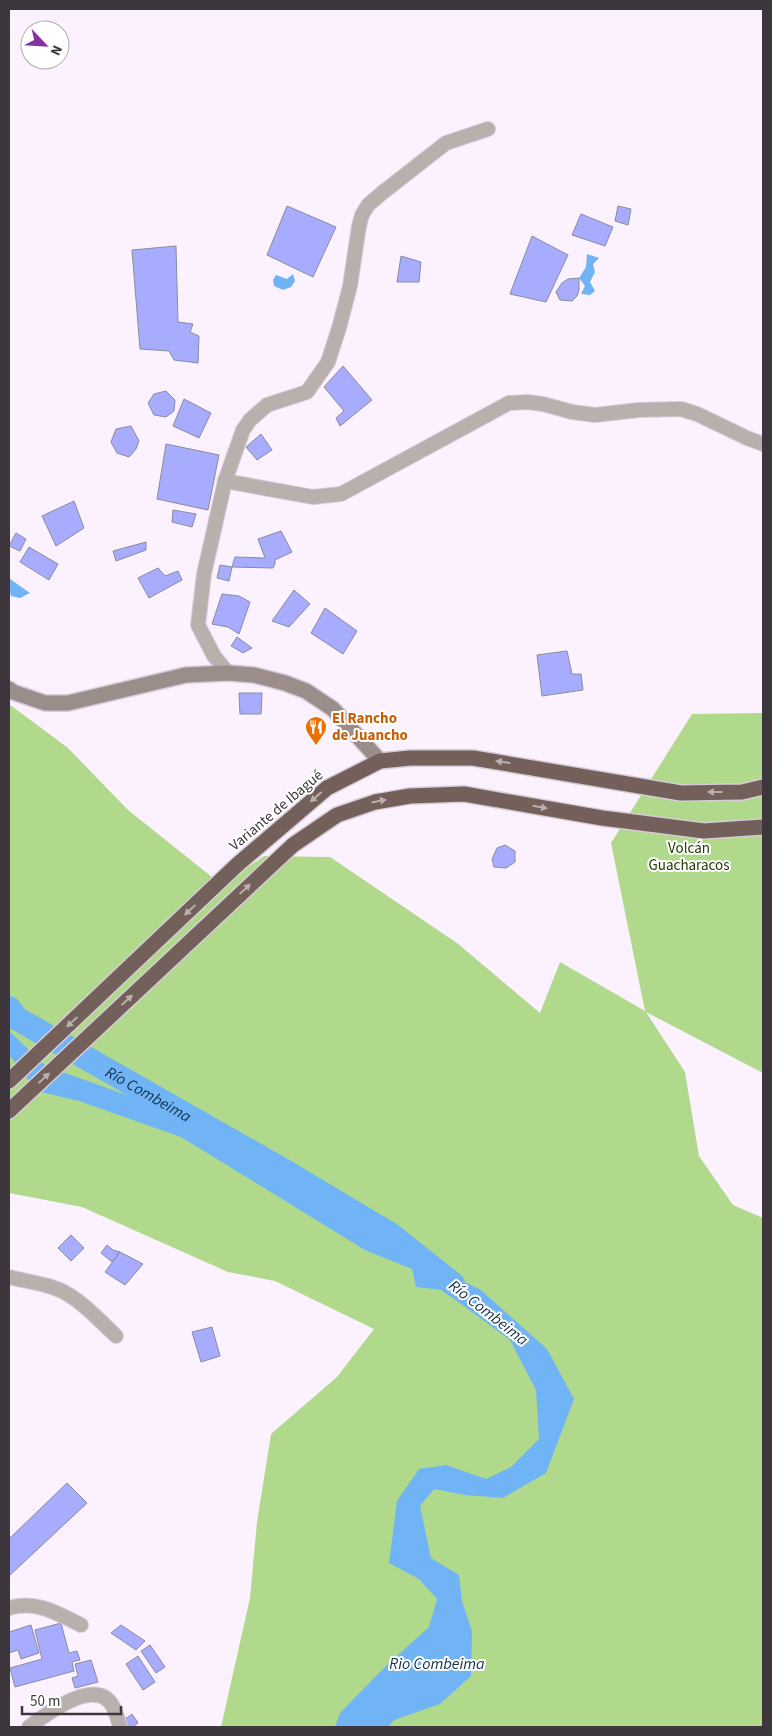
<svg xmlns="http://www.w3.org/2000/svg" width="772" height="1736" font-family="'Source Sans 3',sans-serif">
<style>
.green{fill:#b0d98c}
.water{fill:#70b4f5}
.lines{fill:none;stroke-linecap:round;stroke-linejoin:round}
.river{stroke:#70b4f5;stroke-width:24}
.building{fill:#a7acff;stroke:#898b9d}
.street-casing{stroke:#d6ccd7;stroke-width:16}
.secondary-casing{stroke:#d6ccd7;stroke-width:18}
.highway-casing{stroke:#d6ccd7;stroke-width:18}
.street{stroke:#b9afac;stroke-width:14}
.secondary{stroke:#9b8d89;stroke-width:15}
.highway{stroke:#73605b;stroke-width:15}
.oneway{fill:#b9b0ad}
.labels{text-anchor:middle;stroke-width:4;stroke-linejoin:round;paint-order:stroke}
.food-label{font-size:15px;font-weight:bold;fill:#c56008;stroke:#fff;text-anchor:start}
.street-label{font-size:15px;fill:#3d373d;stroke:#fff}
.park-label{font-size:15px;fill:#213b00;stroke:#fff}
.water-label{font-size:16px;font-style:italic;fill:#122f49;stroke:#fff}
</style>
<rect width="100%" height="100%" fill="#fcf1fe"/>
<!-- green -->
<polygon class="green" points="9,704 68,748 128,810 222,885 264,856 330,857 457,943 540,1013 560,962 645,1011 611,843 692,714 763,713 763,1073 646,1012 685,1072 699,1156 733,1205 763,1218 763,1727 221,1727 250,1598 257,1522 271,1434 337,1377 374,1329 275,1281 228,1272 82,1207 9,1193"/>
<!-- water -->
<g class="water">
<polygon points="587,254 599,258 593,264 595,272 590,282 595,291 590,295 581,294 585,286 579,278 586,267"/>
<polygon points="293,274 295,281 291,287 283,290 274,286 273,280 276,275 287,279"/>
<polygon points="10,579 30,593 20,598 11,596 9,588"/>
<polygon points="9,1031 46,1066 132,1097 224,1146 315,1202 395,1248 481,1290 547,1349 574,1399 546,1473 503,1498 465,1495 434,1489 420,1506 431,1558 459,1575 462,1601 472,1631 471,1676 440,1704 394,1720 388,1727 335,1727 340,1713 388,1664 429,1627 437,1599 419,1579 389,1563 397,1501 419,1469 446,1465 486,1479 511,1467 539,1439 536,1390 510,1340 442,1290 416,1287 412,1269 365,1250 181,1137 79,1101 37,1091 9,1055"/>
</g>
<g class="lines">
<!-- river -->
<path class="river" id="s1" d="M 9,1008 L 16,1018 L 281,1169 L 390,1234 L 453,1284"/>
</g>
<!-- building -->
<g class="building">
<polygon points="287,206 336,227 313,277 267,255"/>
<polygon points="618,206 631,209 628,225 615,221"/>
<polygon points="581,214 613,227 605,246 572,235"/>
<polygon points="532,236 568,255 546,302 510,294"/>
<polygon points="176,246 178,322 193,324 190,332 199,336 198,363 174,360 169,351 140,349 132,250"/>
<polygon points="401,256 421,262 419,282 397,282"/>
<polygon points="579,278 579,290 577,296 572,301 560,300 556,292 562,283 568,279"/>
<polygon points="343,366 372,400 340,426 336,418 344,411 324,387"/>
<polygon points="166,391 175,400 174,411 166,417 154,415 148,403 154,394"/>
<polygon points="184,399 211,413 199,438 173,426"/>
<polygon points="131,426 139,441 136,449 129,457 117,453 111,442 116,429"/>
<polygon points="261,434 272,450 257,460 246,447"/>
<polygon points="166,444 219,455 208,510 157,499"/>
<polygon points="74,501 84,528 56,546 42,516"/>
<polygon points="173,510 196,514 192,527 172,522"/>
<polygon points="281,531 292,552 275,560 275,564 273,568 232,567 235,557 265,558 258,539"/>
<polygon points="16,533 26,539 20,551 9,546"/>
<polygon points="146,542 146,550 116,561 113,551"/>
<polygon points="29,547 58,564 49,580 20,562"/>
<polygon points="220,565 232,567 229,581 217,578"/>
<polygon points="158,568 165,576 178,571 182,580 149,598 138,578"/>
<polygon points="294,590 310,604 289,627 272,621"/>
<polygon points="222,594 239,596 250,602 239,634 228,627 212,624"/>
<polygon points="325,608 357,631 343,654 311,633"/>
<polygon points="237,637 252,648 243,653 231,646"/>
<polygon points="567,651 572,674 581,674 583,690 542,696 537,655"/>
<polygon points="239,693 262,693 261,714 240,714"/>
<polygon points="505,845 515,851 515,862 506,868 494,867 492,859 497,848"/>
<polygon points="71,1235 84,1248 71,1261 58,1248"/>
<polygon points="107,1245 113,1250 120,1252 112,1262 101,1253"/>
<polygon points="120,1252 143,1264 125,1285 105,1272"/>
<polygon points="212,1327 220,1356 201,1362 192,1332"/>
<polygon points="67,1483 87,1503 9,1576 9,1539"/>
<polygon points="61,1623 69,1653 77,1651 80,1660 72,1662 74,1671 15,1687 10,1668 42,1659 35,1630"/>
<polygon points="31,1625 39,1653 21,1659 18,1650 9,1653 9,1632"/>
<polygon points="121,1625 145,1641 136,1650 111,1633"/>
<polygon points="150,1645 165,1667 156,1673 141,1651"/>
<polygon points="138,1656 155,1682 143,1690 126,1664"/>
<polygon points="91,1660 98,1682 75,1688 72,1678 78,1676 75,1664"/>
<polygon points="132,1714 138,1723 132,1727 124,1727 121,1722"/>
</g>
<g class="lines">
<!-- street casing -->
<g class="street-casing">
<g id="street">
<polyline points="225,481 313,497 341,494 509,403 527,402 543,404 572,412 595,415 639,410 681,409 697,414 747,438 763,444"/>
<polyline points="228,673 214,656 198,625 204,574 225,481 243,430 250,420 267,405 307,392 328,362 339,328 350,286 359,226 362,215 368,205 382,193 446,143 488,129"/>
<path d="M 9,1277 C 28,1282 52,1284 69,1295 C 86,1305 101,1322 116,1336"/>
<path d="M 9,1608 C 36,1600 57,1613 81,1625"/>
<path d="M 29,1727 C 46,1714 95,1677 112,1705 C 116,1711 118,1720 120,1727"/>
</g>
</g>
<!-- secondary casing -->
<g class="secondary-casing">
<polyline id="secondary" points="9,689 13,692 45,703 68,703 186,675 228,673 254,675 285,683 306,691 333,709 380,761"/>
</g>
<!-- highway casing -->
<g class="highway-casing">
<g id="highway">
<polyline points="9,1081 238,864 327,788 380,761 410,758 473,758 681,793 742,792 763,787"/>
<polyline points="9,1111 293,845 337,815 375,802 410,796 464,794 602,818 704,831 763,827"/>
</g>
</g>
<!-- street -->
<use href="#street" class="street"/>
<!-- secondary -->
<use href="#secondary" class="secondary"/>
<!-- highway -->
<use href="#highway" class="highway"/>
</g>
<!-- one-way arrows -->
<defs><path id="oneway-solid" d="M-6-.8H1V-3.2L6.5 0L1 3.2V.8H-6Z" transform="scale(1.25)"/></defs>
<g class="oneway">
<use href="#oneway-solid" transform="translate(503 762) rotate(-171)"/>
<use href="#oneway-solid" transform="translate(715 792) rotate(180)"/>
<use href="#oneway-solid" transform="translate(316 797) rotate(139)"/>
<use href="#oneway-solid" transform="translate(379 801) rotate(-11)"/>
<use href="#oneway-solid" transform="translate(540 807) rotate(10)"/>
<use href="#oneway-solid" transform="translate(245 889) rotate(-43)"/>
<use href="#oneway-solid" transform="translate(190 910) rotate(137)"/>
<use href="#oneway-solid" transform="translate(127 1000) rotate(-43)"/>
<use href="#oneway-solid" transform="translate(72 1022) rotate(137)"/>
<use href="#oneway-solid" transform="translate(44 1078) rotate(-43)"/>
</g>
<!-- icons -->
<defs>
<g id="restaurant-pin" transform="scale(1.125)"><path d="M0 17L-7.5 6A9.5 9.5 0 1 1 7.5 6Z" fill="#e8710a" stroke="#fff"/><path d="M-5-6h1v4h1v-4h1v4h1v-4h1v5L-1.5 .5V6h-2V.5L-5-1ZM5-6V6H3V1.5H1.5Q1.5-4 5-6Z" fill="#fff"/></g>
</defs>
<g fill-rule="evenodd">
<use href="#restaurant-pin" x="316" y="727"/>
</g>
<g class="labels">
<!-- food labels -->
<g class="food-label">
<text x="332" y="723">El Rancho<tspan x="332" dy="17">de Juancho</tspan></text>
</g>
<!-- street labels -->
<g class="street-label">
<text transform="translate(276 810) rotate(-40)" y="5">Variante de Ibagué</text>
</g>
<!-- park labels -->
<g class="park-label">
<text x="689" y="853">Volcán<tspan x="689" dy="17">Guacharacos</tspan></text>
</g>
<!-- water labels -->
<g class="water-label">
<text dy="6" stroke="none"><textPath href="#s1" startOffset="165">Río Combeima</textPath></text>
<text transform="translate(489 1312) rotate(38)" y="6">Río Combeima</text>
<text x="437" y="1669">Rio Combeima</text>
</g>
</g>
<!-- border -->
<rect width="772" height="1736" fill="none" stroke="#3d373d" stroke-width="20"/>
<!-- north arrow -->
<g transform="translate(45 45) rotate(115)"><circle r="24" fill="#ffffff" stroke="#b1afb1"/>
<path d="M0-4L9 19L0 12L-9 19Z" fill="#85319f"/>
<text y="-8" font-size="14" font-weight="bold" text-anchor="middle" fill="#3d373d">N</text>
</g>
<!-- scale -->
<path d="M22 1706v8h99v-8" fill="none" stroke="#3d373d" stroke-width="2.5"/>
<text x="30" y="1706" font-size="15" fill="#3d373d" stroke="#ffffff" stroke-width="4" paint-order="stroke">50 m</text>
</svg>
